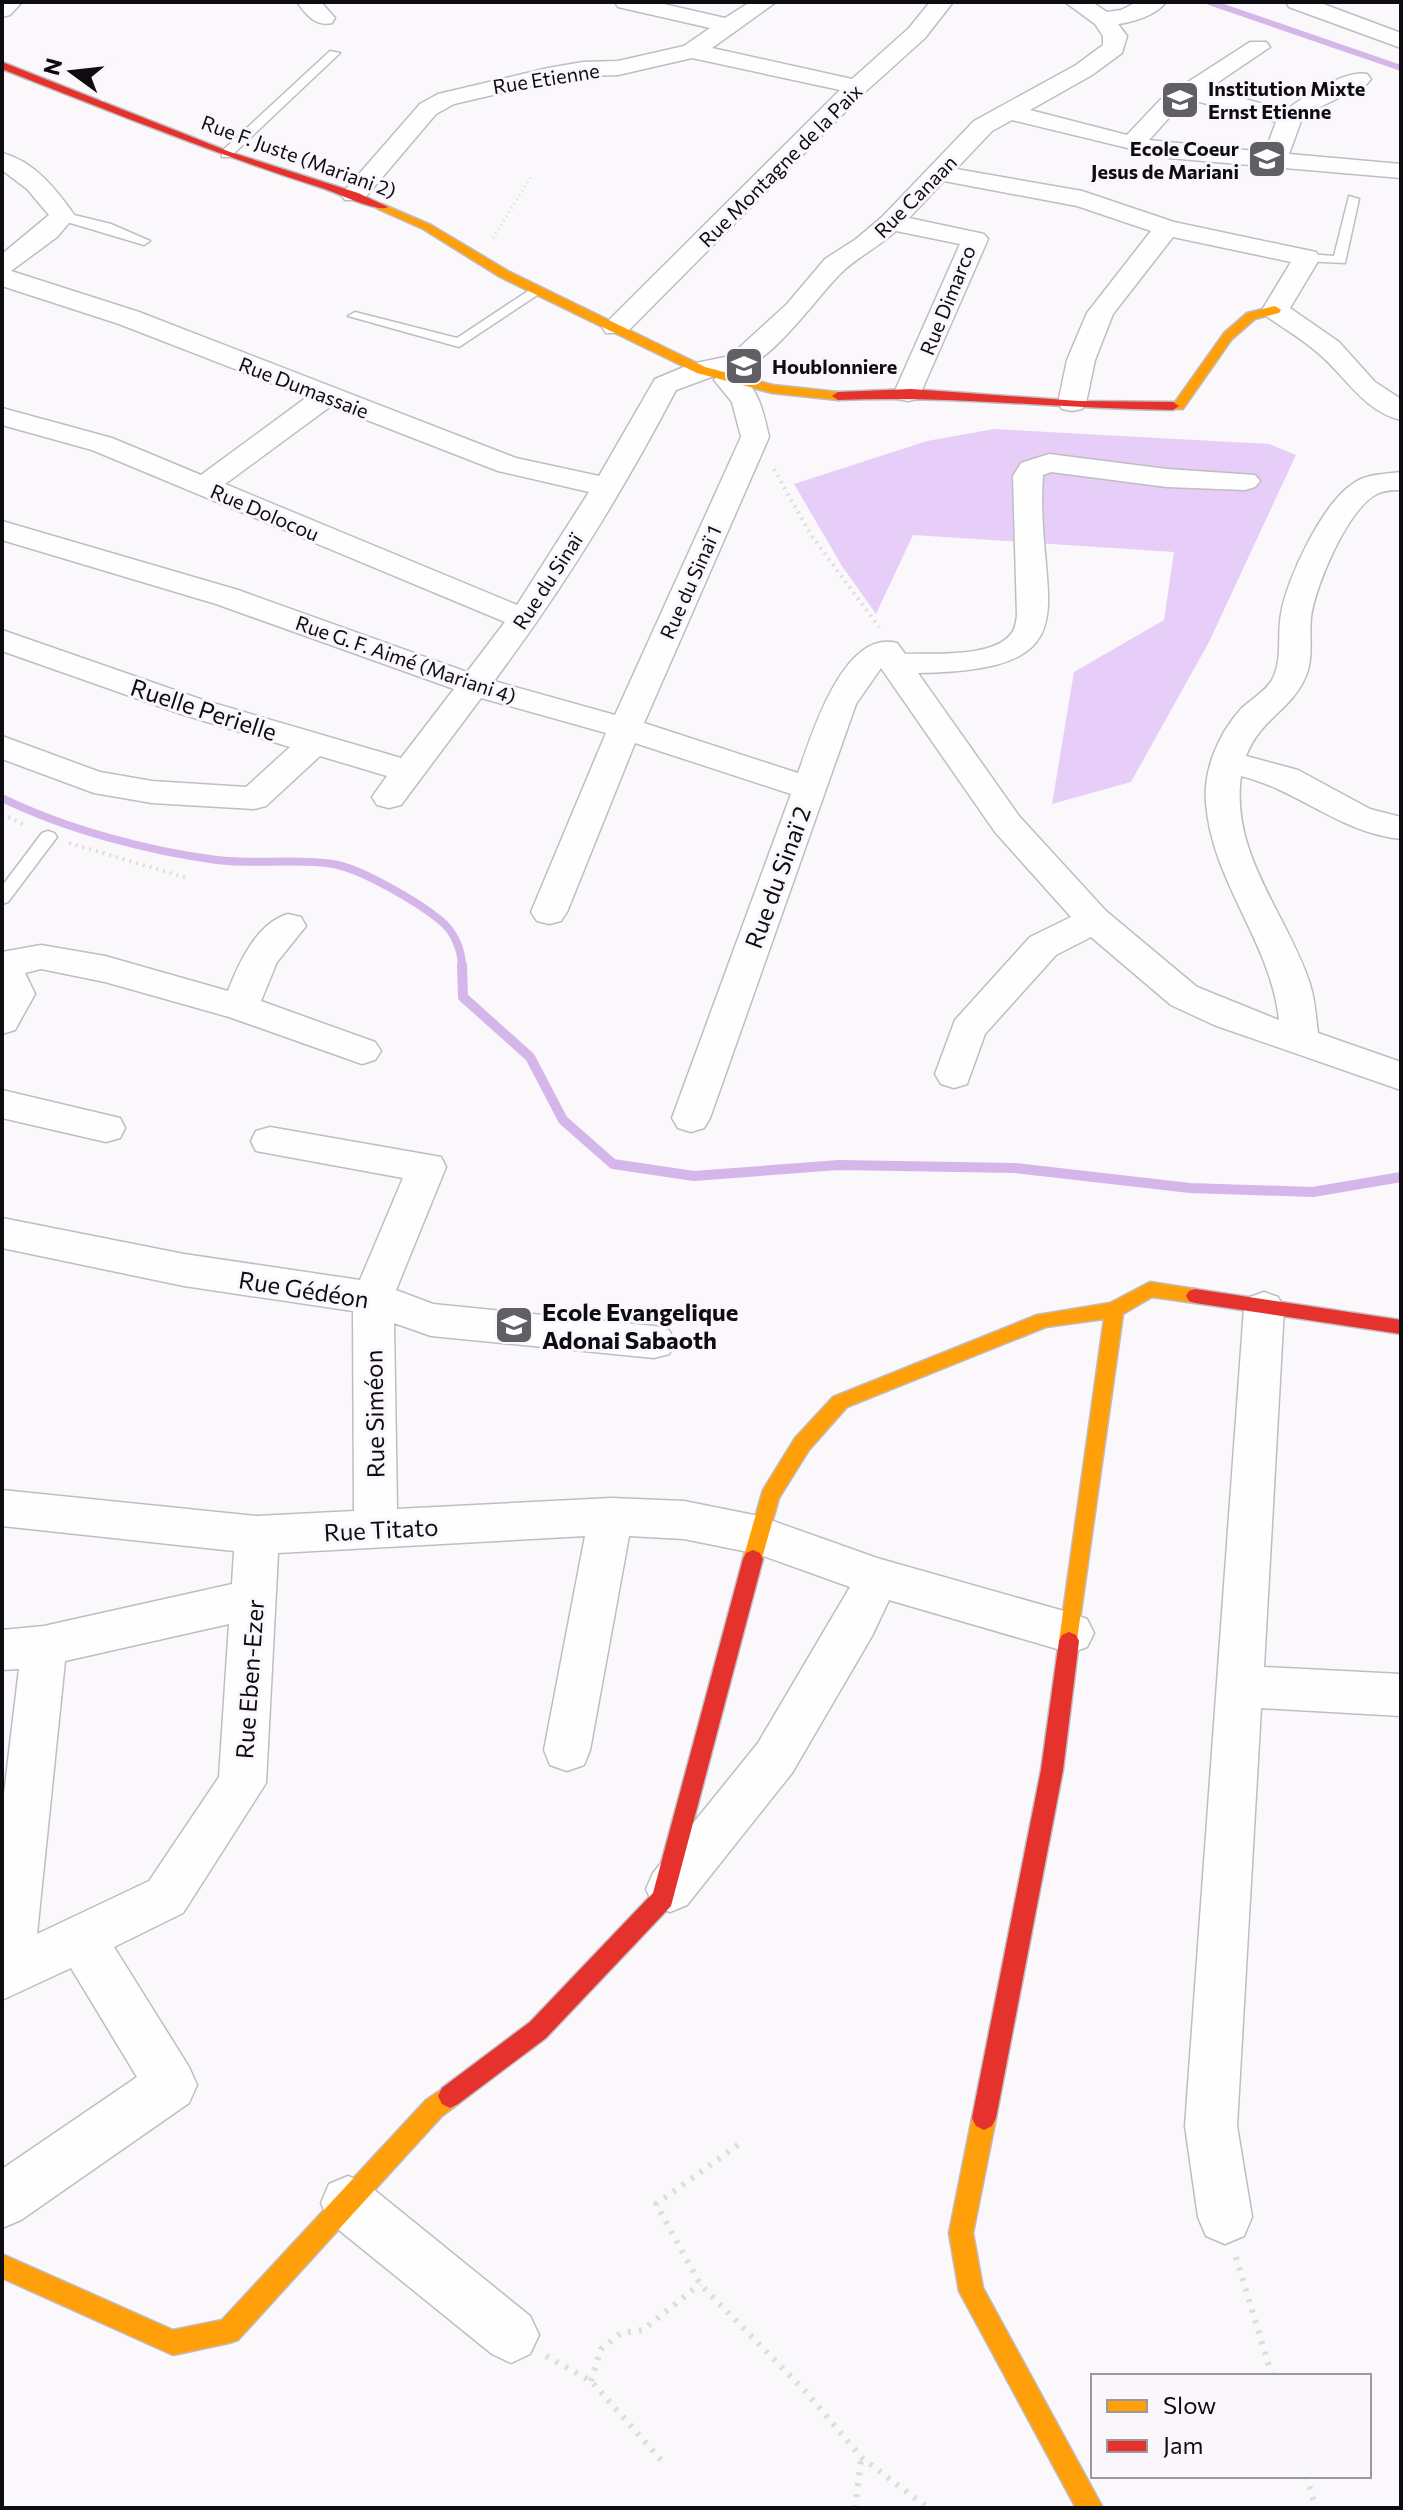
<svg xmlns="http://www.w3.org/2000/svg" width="1403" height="2510" viewBox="0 0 1403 2510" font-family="Commissioner,sans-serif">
  <rect width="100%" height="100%" fill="#faf8fb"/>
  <path fill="#e7cef8" d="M994 429 1269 444 1296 455 1209 642 1131 782 1052 804 1074 672 1164 620 1174 552 913 535 876 614 842 566 794 484 927 441Z"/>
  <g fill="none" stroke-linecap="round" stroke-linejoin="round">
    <path stroke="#d5b6ea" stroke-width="6" d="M1209 2 1401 68"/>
    <path stroke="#d5b6ea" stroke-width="8" d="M2 798C65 829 148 851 217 860 255 865 295 858 333 864 360 868 418 902 440 920 454 931 462 950 462 967"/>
    <path stroke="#d5b6ea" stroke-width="10" d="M462 965 463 997 530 1057 563 1120 613 1164 694 1176 839 1165 1015 1168 1190 1188 1313 1192 1401 1177"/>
    <defs>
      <g id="lane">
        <path d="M330 51 340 53 230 157H222V151Z"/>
        <path d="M1349 196 1359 199 1345 263 1302 261 1300 258 1307 254 1334 256Z"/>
        <path d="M62 212 111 224 150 241 144 245 57 219 56 216Z"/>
        <path d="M537 285 544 289 542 292 459 347 348 316 355 312 457 338Z"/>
        <path d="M48 831 54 833 57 837 54 841 8 902 2 904V886L42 833Z"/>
      </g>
      <g id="street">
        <path d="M2 2H22L10 15 2 17Z"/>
        <path d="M297 2H321L335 18 332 23C316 27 306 15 297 2Z"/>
        <path d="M615 2H655L725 18 750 2H776L712 48 852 79 909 28 930 2H953L925 38 865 92 626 333H606L602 327 840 90 692 58 618 75 583 76 548 82 454 104 436 114 363 200H345L341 195 345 190 420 104 438 94 548 68 583 62 618 61 684 46 710 28 618 7Z"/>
        <path d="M1065 2H1092L1107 12 1121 10 1137 2H1166C1156 15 1134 22 1118 24L1127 36 1122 53 1092 75 1030 110 1127 135 1160 100 1250 42H1266L1270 47 1208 89 1286 110C1303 97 1346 69 1367 74L1371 79 1367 84 1318 108 1301 121 1289 154 1401 164V178L1169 158 1012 120 992 131 956 169 1082 191 1174 222 1316 252 1320 258 1290 308 1339 342 1375 382 1401 399V420C1363 411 1346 376 1318 353 1302 339 1283 328 1266 316L1262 310 1291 262 1173 237 1113 314 1095 360 1086 403 1082 409 1072 411 1062 409 1058 403 1067 360 1087 313 1151 231 1077 206 944 181 909 218 984 234 988 239 918 399 908 401 898 399 894 393 960 244 896 231C880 246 856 258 841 273 813 301 771 365 732 373 758 380 764 415 769 437L644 723 798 773C812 735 843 629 897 643L905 654C932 653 993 658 1011 634 1015 630 1016 622 1017 616L1013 476 1021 463 1049 454 1167 469 1255 475 1260 481 1255 487 1245 490 1167 487 1051 472 1043 475C1034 602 1102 670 918 673L1019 816 1106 911 1197 987 1279 1020C1271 942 1212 882 1206 803 1203 770 1219 733 1241 709 1251 699 1265 692 1272 680 1283 660 1277 635 1281 614 1287 578 1323 502 1354 483 1366 474 1386 474 1401 472V490C1393 490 1384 490 1377 494 1348 508 1315 586 1311 617 1309 638 1314 658 1305 678 1291 710 1260 719 1246 756L1298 770 1370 809 1401 817V839C1341 833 1298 790 1241 776 1230 854 1287 914 1310 984 1315 1000 1316 1017 1318 1033L1401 1062V1090L1214 1025 1171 1005 1091 937 1056 955 985 1034 967 1084 954 1088 941 1084 935 1074 955 1020 1030 937 1071 917 995 832 881 668 856 704 710 1118 704 1128 691 1132 678 1128 672 1118 791 794 635 743 567 912 561 921 549 924 537 921 531 912 606 733 481 698 401 805 389 808 377 805 372 797 387 776 320 756 266 806 254 809 152 803 94 793 2 759V736L100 772 152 781 246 787 290 747 181 714 2 651V630L203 700 401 758 454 689 216 604 2 540V521L238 590 467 672 505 622 92 450 2 425V408L112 438 201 475 307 397 119 324 2 286V254L49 215 27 189 2 170V153C34 161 57 190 75 216L57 237 11 271 139 312 516 458 599 476 655 379 691 364 730 356 787 304 825 259 856 239 882 217 974 121 1076 65 1103 45V36L1095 24ZM1192 100 1276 122 1265 152 1149 140 1176 110ZM717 375 714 380 732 402 741 437 615 715 494 681C563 589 623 491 676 390ZM331 406 498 471 589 492 517 605 225 484Z"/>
        <path d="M1286 2H1318L1401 33V48L1289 7Z"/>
        <path d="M288 914 301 917 306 926 277 962 261 1001 375 1042 381 1051 375 1060 362 1064 229 1017 105 982 41 969 25 973 35 994 15 1030 2 1034V952L41 945 105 956 228 991C239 962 257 923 288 914Z"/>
        <path d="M2 1090 120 1118 125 1128 120 1138 106 1142 2 1118Z"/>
        <path d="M270 1127 441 1157 446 1167 396 1290 433 1304 654 1326 669 1330 675 1342 669 1354 654 1358 431 1336 394 1323 397 1509 611 1498 684 1501 759 1516 877 1558 1071 1613 1087 1619 1094 1633 1087 1647 1071 1653 889 1600 872 1636 792 1773 687 1905 670 1912 653 1905 646 1889 653 1873 758 1743 850 1587 758 1554 684 1539 629 1536 590 1750 584 1765 567 1771 550 1765 544 1750 585 1536 278 1553 266 1783 183 1913 114 1947 189 2067 197 2085 189 2103 21 2220 2 2228V2169L137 2077 71 1968 2 2000V1811L19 1669 2 1670V1630L44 1626 232 1584 234 1551 2 1526V1490L257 1516 354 1511 353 1311 184 1286 2 1248V1218L184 1254 360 1280 403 1178 256 1151 251 1141 256 1131ZM229 1624 219 1777 149 1881 37 1934 65 1661Z"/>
        <path d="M1264 1292 1278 1297 1284 1308 1264 1667 1401 1674V1716L1261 1708 1237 2126 1252 2217 1244 2236 1225 2244 1206 2236 1198 2217 1185 2126 1244 1308 1250 1297Z"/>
        <path d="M348 2176 367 2184 530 2316 539 2335 530 2354 511 2363 492 2354 329 2222 321 2203 329 2184Z"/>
      </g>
      <g id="slow">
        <path d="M382 204 431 225 508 271 705 367 773 385 838 392 844 396 838 400 772 393 697 373 500 277 423 229 378 209 376 207Z"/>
        <path d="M1275 306 1281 310 1279 313 1255 319 1232 339 1183 409H1169V403L1175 402 1224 333 1247 313Z"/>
        <path d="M1150 1282 1195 1289 1201 1291 1204 1296 1201 1301 1195 1303 1152 1297 1123 1314 1076 1647 1069 1650 1062 1647 1059 1641 1104 1319 1046 1327 847 1407 809 1450 779 1498 760 1565 753 1568 746 1565 743 1559 763 1490 795 1438 833 1397 1037 1315 1110 1303Z"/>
        <path d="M450 2084 458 2088 462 2096 458 2104 442 2116 238 2340 229 2343 173 2355 2 2278V2254L173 2330 222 2320 426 2100Z"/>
        <path d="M984 2106 992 2110 996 2118 973 2233 983 2288 1103 2508H1076L959 2291 949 2233 972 2118 976 2110Z"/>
      </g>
      <g id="jam">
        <path d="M2 62 230 152 358 193 388 207C379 213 339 194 325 189 215 154 109 111 2 69Z"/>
        <path d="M911 389 1079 401 1173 402 1179 406 1173 410C1061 409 950 395 838 400L832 396 838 392Z"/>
        <path d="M1195 1289 1401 1320V1334L1195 1303 1189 1301 1186 1296 1189 1291Z"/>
        <path d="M753 1550 760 1553 763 1559 671 1906 546 2038 458 2104 450 2108 442 2104 438 2096 442 2088 530 2022 653 1893 743 1559 746 1553Z"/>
        <path d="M1069 1632 1076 1635 1079 1641 1063 1770 996 2118 992 2126 984 2130 976 2126 972 2118 1041 1770 1059 1641 1062 1635Z"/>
      </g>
    </defs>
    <use href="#lane" stroke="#c0bdc2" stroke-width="3"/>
    <use href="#street" stroke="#c0bdc2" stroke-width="3"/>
    <use href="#slow" stroke="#c0bdc2" stroke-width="3"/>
    <use href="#jam" stroke="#c0bdc2" stroke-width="3"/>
    <path stroke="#ddd" stroke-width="3" stroke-dasharray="1 4" stroke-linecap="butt" d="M493 238 532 175"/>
    <g stroke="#ddd" stroke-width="4" stroke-dasharray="2 5" stroke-linecap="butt">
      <path d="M774 469 811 535 879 627"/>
      <path d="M2 814 27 826"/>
      <path d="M69 843 187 878"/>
    </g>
    <g stroke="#ddd" stroke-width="6" stroke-dasharray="3 8" stroke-linecap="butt">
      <path d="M738 2145 656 2204 700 2284 806 2392 862 2458 928 2508"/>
      <path d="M1236 2257 1272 2376"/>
      <path d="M546 2356 591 2381 661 2460"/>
      <path d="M591 2381 601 2349 621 2333 643 2330 700 2284"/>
      <path d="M1306 2476 1316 2508"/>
      <path d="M855 2508 861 2459"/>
    </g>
    <use href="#lane" fill="#fefefe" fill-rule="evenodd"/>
    <use href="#street" fill="#fefefe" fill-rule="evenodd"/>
    <use href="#slow" fill="#ff9f0a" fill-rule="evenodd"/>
    <use href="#jam" fill="#e5322d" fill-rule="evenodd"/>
  </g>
  <defs>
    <symbol id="school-square" viewBox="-11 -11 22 22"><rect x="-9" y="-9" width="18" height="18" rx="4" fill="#615e64" stroke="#faf7fc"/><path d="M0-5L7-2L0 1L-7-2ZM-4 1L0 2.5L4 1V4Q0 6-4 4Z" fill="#fff"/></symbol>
  </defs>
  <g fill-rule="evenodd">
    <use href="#school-square" x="1158" y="78" width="44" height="44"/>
    <use href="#school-square" x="1245" y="137" width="44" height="44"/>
    <use href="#school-square" x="722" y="344" width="44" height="44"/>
    <use href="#school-square" x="492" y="1303" width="44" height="44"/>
  </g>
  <g text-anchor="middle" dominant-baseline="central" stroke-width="6" stroke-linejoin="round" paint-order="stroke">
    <g font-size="20" fill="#0f0b12" stroke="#faf7fc">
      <text transform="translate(546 78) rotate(-9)">Rue Etienne</text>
      <text transform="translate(299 156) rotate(20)">Rue F. Juste (Mariani 2)</text>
      <text transform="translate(780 165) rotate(-45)">Rue Montagne de la Paix</text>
      <text transform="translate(915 196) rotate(-45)">Rue Canaan</text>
      <text transform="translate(947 300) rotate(-68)">Rue Dimarco</text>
      <text transform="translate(304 387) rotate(21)">Rue Dumassaie</text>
      <text transform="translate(265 512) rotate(23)">Rue Dolocou</text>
      <text transform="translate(547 581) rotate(-57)">Rue du Sinaï</text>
      <text transform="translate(690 582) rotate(-66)">Rue du Sinaï 1</text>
      <text transform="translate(406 659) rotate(19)">Rue G. F. Aimé (Mariani 4)</text>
    </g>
    <g font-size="20" font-weight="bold" fill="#0f0b12" stroke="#faf7fc" text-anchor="start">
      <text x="1208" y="88">Institution Mixte<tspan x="1208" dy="23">Ernst Etienne</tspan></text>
      <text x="1239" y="148" text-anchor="end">Ecole Coeur<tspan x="1239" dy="23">Jesus de Mariani</tspan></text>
      <text x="772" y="366">Houblonniere</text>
    </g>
    <g font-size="24" fill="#0f0b12" stroke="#faf7fc">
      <text transform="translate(204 709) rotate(18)">Ruelle Perielle</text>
      <text transform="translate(777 877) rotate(-70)">Rue du Sinaï 2</text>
      <text transform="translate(304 1289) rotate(9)">Rue Gédéon</text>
      <text transform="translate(374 1414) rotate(-91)">Rue Siméon</text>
      <text transform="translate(381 1529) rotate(-3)">Rue Titato</text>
      <text transform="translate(249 1679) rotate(-86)">Rue Eben-Ezer</text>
    </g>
    <g font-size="24" font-weight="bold" fill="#0f0b12" stroke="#faf7fc" text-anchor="start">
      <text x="542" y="1311">Ecole Evangelique<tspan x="542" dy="28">Adonai Sabaoth</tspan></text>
    </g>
  </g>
  <rect width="1403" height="2510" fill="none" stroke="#0f0b12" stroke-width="8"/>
  <rect x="1091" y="2374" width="280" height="104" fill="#faf7fc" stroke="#9c999e" stroke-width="2"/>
  <rect x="1107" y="2400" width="40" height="12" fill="#ff9f0a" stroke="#9c999e" stroke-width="2"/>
  <text x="1163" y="2414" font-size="24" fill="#0f0b12">Slow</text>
  <rect x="1107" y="2440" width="40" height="12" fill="#e5322d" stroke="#9c999e" stroke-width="2"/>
  <text x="1163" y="2454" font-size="24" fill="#0f0b12">Jam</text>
  <g transform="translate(72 72) rotate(285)" stroke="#faf7fc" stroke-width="6" paint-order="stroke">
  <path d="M0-6L14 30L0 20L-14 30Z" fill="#0f0b12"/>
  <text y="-12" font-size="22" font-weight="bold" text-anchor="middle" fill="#0f0b12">N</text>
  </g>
</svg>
